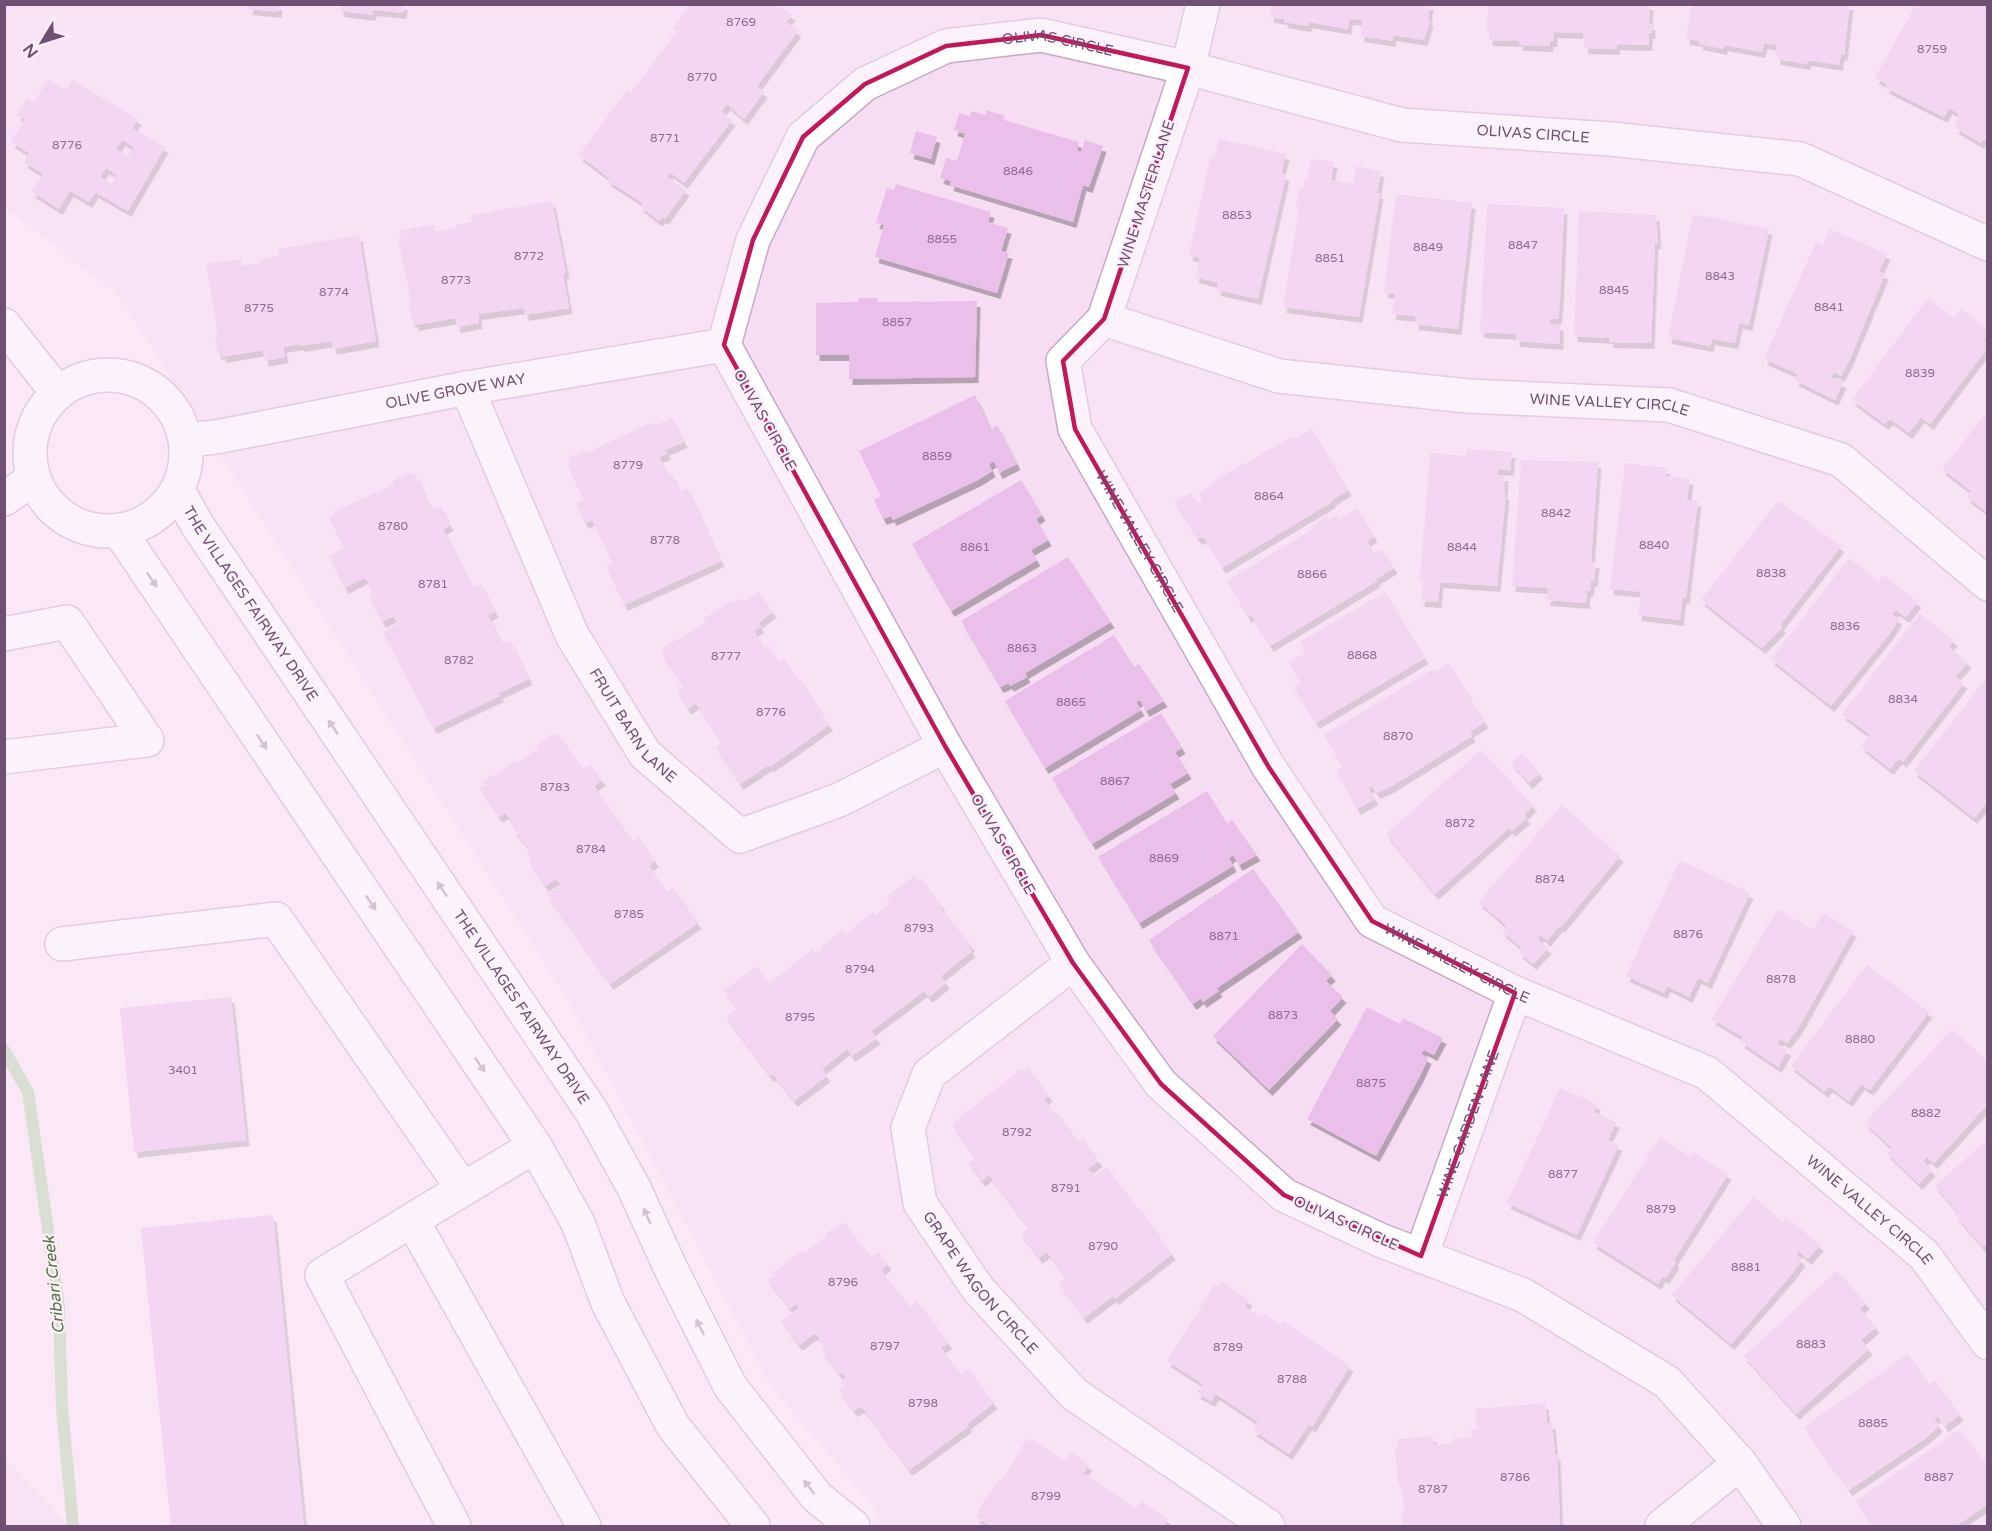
<svg xmlns="http://www.w3.org/2000/svg" width="1992" height="1531" viewBox="0 0 1992 1531" font-family="'Varela Round',sans-serif">
  <defs>
    <filter id="shadow"><feDropShadow dx="3.5" dy="6" stdDeviation="0" flood-color="#0004"/></filter>
  </defs>
  <rect width="100%" height="100%" fill="#fae8f7"/>
  <g fill="#f6ddf3">
    <path d="M4 5H1987V1526H871L880 1514 772 1388 568 1000 119 296 5 207Z"/>
    <path d="M5 1458 69 1526H5Z"/>
  </g>
  <g fill="none" stroke-linecap="round" stroke-linejoin="round">
    <path stroke="#b1d3a6" stroke-width="12" d="M4 1050 28 1092 59 1306 62 1408 73 1526"/>
  </g>
  <g fill="#eac0eb" fill-rule="evenodd" filter="url(#shadow)">
    <path d="M250 4H279L278 12 249 9Z"/>
    <path d="M339 4H404L403 13 373 10 372 15 341 11Z"/>
    <path d="M691 4H778L792 15 786 22 798 31 757 86 764 92 744 119 727 104 721 112 732 120 684 183 670 172 667 177 686 190 665 219 662 217 659 221 640 206 643 203 607 180 609 178 579 155 627 90 631 93 677 31 673 28Z"/>
    <path d="M1272 4H1430L1428 19 1430 20 1424 40 1393 35 1392 41 1361 36 1362 20 1349 19 1348 29 1309 22 1308 26 1284 22V19L1270 17Z"/>
    <path d="M1489 4H1650L1649 24H1652V33H1649V45L1617 44 1616 49 1585 48 1583 33 1554 32V41H1550V46L1520 45 1519 41 1489 40V28L1486 29Z"/>
    <path d="M1692 4H1850L1844 55 1841 54 1839 65 1808 60 1807 64 1777 59 1776 45 1764 43 1762 52 1724 45V49L1699 44 1700 41 1686 39Z"/>
    <path d="M1916 4H1988V142L1983 139 1981 143 1955 128 1958 124 1954 122 1959 114 1949 108 1944 117 1886 88 1887 84 1875 78Z"/>
    <path d="M48 79 66 90 72 80 138 119 132 128 165 147 128 211 95 192 89 202 70 191 59 209 32 192 43 174 24 162 29 153 11 142 25 119 17 115 27 98 35 102ZM122 140 134 147 128 156 116 150ZM106 168 117 175 112 184 100 177Z"/>
    <path d="M987 110 1005 116 1004 120 1079 142 1077 151 1081 152 1085 140 1103 146 1089 187 1083 185 1073 222 950 185 951 181 940 178 946 158 957 161 965 134 954 130 959 113 970 116 972 111 985 115Z"/>
    <path d="M916 131 937 137 931 159 910 153Z"/>
    <path d="M1219 139 1286 154 1281 174 1286 175 1258 299 1217 290 1218 283 1195 277 1200 258 1189 255 1210 158 1214 159Z"/>
    <path d="M1311 159 1334 162 1331 180 1353 184 1356 166 1381 171 1377 193H1380L1359 317 1283 307 1299 209 1296 208 1299 189 1303 190 1305 179 1307 180Z"/>
    <path d="M896 184 991 212 988 222 1008 228 1001 251 1009 253 997 293 875 257 884 225 876 223 887 188 894 190Z"/>
    <path d="M1396 194 1472 203 1458 329 1415 324 1416 316 1392 314 1395 294 1384 292Z"/>
    <path d="M552 201 566 273 563 274 569 308 525 315 524 308 478 314 479 323 457 327 456 318 415 325V321L412 322 408 301H411L398 238 401 237 400 230 434 225 435 232 456 228 455 225 473 222 472 215Z"/>
    <path d="M1487 204 1564 208 1560 302 1558 319H1550L1549 324 1560 325V344L1516 341V334L1480 332Z"/>
    <path d="M1579 211 1656 215 1658 243H1655L1651 343 1609 342 1610 338 1574 336Z"/>
    <path d="M1693 214 1769 229 1749 325 1739 323 1735 343 1712 339 1710 346 1668 338Z"/>
    <path d="M1830 229 1887 254 1879 271 1885 274 1850 359 1841 376 1834 372 1831 377 1843 382 1835 400 1795 380 1798 374 1764 359 1816 242 1823 245Z"/>
    <path d="M359 235 376 341 333 349 332 341 300 346V344L283 347 285 357 265 361 263 350 222 357V353L218 354 215 335 218 334 206 264 241 259 242 266 262 263 261 259 279 256 278 249Z"/>
    <path d="M858 298H878L877 302 977 301 975 377 849 379V355H816V303L858 302Z"/>
    <path d="M1928 298 1954 318 1961 309 1988 329 1984 340 1988 347 1930 424 1921 417 1909 433 1890 419 1885 424 1852 400Z"/>
    <path d="M975 395 991 429 997 425 1017 464 999 473 994 461 989 464 992 471 978 480 893 520 891 516 883 519 874 500 881 496 859 451Z"/>
    <path d="M1988 411V518L1985 516 1987 512 1967 497 1971 491 1942 469Z"/>
    <path d="M672 418 684 442 665 450 667 454 659 457 668 475 672 474 679 491 687 488 721 561 624 605 606 566 613 564 592 520 585 523 576 503 583 500 567 463 570 462 569 458 586 450 587 453 651 422 654 426Z"/>
    <path d="M1312 429 1348 490 1332 500V502L1222 568 1204 537 1198 539 1174 502 1191 492 1197 503 1203 500 1198 493 1213 484 1212 482 1293 436 1295 439Z"/>
    <path d="M1467 449 1512 452 1510 470 1498 469 1497 475H1505L1504 494H1506L1497 586 1440 582 1438 602 1421 601 1423 581 1420 580 1430 453 1466 456Z"/>
    <path d="M1521 460 1598 462 1591 562H1596L1594 581H1591L1590 591H1587L1586 603 1547 600 1548 588 1512 586Z"/>
    <path d="M1625 463 1667 468 1666 476 1690 479 1687 500 1698 501 1686 598 1683 597 1680 620 1638 615 1641 592 1610 589Z"/>
    <path d="M410 472 412 476 415 474 432 510 441 506 450 525 443 529 473 588 481 584 495 612 488 615 502 644 510 640 529 679 499 693 500 696 433 728 383 632 398 624 394 616 382 622 369 596 373 594 367 581 364 578 345 588 329 556 344 548 329 518 334 515 333 512 393 485 392 481Z"/>
    <path d="M1021 480 1042 515 1036 519 1048 540 1031 550 1037 560 951 611 912 544Z"/>
    <path d="M1778 501 1841 546 1780 625 1783 627 1762 648 1701 600Z"/>
    <path d="M1357 508 1374 536 1367 541 1374 554 1382 549 1394 568 1376 579 1377 581 1270 646 1251 615 1248 617 1227 581 1313 529 1311 527 1327 516 1329 520 1337 515 1339 519Z"/>
    <path d="M1068 557 1111 622 1025 673 1027 677 1010 686 1009 683 1000 687 961 621Z"/>
    <path d="M1849 558 1878 581 1883 575 1918 602 1906 617 1896 610 1892 614 1899 619 1890 633 1831 706 1771 659Z"/>
    <path d="M759 592 773 612 758 623 761 627 754 631 765 648 769 646 779 661 784 658 798 680 801 679 829 725 770 767 769 765 740 784 716 748 722 744 696 703 688 709 677 692 684 686 661 653 665 651 663 648 705 623 703 619 733 600 735 602 741 598 744 602Z"/>
    <path d="M1385 592 1425 658 1316 723 1294 687 1301 683 1289 662 1307 652 1300 642Z"/>
    <path d="M1920 614 1954 640 1949 647 1968 662 1955 677 1964 683 1903 762 1899 758 1890 769 1861 746 1870 735 1842 714Z"/>
    <path d="M1114 635 1134 667 1139 664 1164 701 1146 711 1140 700 1136 702 1141 710 1045 768 1005 701Z"/>
    <path d="M1449 663 1485 722 1470 732 1472 736 1392 786 1377 793 1372 786 1368 788 1375 799 1357 809 1336 770 1343 767 1324 735 1432 670 1434 672Z"/>
    <path d="M1988 676V801L1974 818 1914 771Z"/>
    <path d="M1161 713 1182 748 1175 752 1188 773 1170 784 1176 793 1092 844 1052 778Z"/>
    <path d="M554 733 556 736 559 735 583 769 590 764 602 780 594 786 633 841 639 837 655 861 649 866 667 892 673 887 698 923 610 984 547 895 561 885 556 879 545 886 529 862 532 859 527 850 529 848 513 829 516 827 505 813 499 817 479 788 485 785 483 782 515 761 517 763 539 748 537 745Z"/>
    <path d="M1481 750 1533 805 1524 815 1527 818 1512 831 1509 828 1435 894 1386 834Z"/>
    <path d="M1522 753 1540 773 1529 783 1511 763Z"/>
    <path d="M1207 791 1227 824 1232 820 1257 855 1239 865 1233 855 1229 858 1233 866 1139 923 1098 857Z"/>
    <path d="M1562 805 1620 856 1561 927 1559 926 1547 941 1541 935 1537 939 1548 948 1533 964 1519 952 1522 948 1502 931 1507 926 1479 902Z"/>
    <path d="M1680 860 1750 893 1708 983 1698 978 1689 997 1667 986 1664 993 1626 976Z"/>
    <path d="M1253 869 1299 932 1217 988 1219 991 1203 1002 1201 998 1193 1004 1149 940Z"/>
    <path d="M914 876 918 881 921 878 942 906 940 908 971 945 969 947 972 951 941 976 946 983 929 997 924 991 871 1031 877 1038 852 1056 847 1049 822 1069 827 1076 794 1101 773 1074 770 1076 726 1017 737 1009 724 990 757 966 770 984 812 949 816 954 823 948 822 946 843 930 846 934 873 912 875 915 891 903 886 897Z"/>
    <path d="M1778 909 1813 930 1823 913 1853 931 1798 1029 1787 1043 1780 1039 1777 1044 1788 1050 1778 1067 1741 1042 1743 1037 1712 1019Z"/>
    <path d="M1302 944 1332 975 1326 981 1343 997 1330 1011 1338 1019 1269 1090 1213 1036Z"/>
    <path d="M1867 965 1929 1012 1870 1090 1861 1084 1849 1101 1829 1086 1825 1092 1791 1066Z"/>
    <path d="M231 997 246 1140 134 1152 120 1008Z"/>
    <path d="M1367 1007 1400 1024 1403 1018 1443 1038 1434 1055 1424 1050 1421 1054 1428 1058 1421 1074 1376 1156 1307 1119Z"/>
    <path d="M1952 1029 1988 1062V1104L1934 1163 1927 1157 1923 1161 1932 1170 1919 1184 1887 1153 1892 1148 1865 1123Z"/>
    <path d="M1028 1067 1049 1096 1044 1100 1056 1115 1058 1113 1079 1142 1083 1138 1099 1161 1088 1169 1094 1176 1107 1167 1138 1209 1140 1208 1172 1254 1115 1299 1113 1296 1084 1318 1059 1283 1066 1278 1047 1252 1039 1258 1021 1234 1029 1228 989 1175 982 1181 968 1163 976 1158 952 1125 968 1109 969 1111 1021 1069 1023 1071Z"/>
    <path d="M1560 1088 1597 1104 1594 1112 1616 1122 1608 1140 1619 1145 1577 1235 1507 1203Z"/>
    <path d="M1660 1137 1691 1157 1693 1152 1728 1174 1674 1260 1676 1262 1666 1278 1662 1276 1658 1284 1593 1243Z"/>
    <path d="M1988 1139V1243L1983 1247 1955 1215 1958 1212 1935 1186Z"/>
    <path d="M1754 1197 1783 1222 1786 1217 1820 1245 1808 1259 1799 1251 1796 1255 1802 1260 1792 1274 1731 1344 1672 1295Z"/>
    <path d="M273 1215 304 1526H171L141 1228Z"/>
    <path d="M844 1222 871 1257 879 1252 888 1264 881 1270 910 1307 917 1301 949 1343 941 1348 961 1374 968 1368 994 1403 967 1424 969 1426 909 1470 863 1409 860 1407 854 1411 839 1390 844 1387 841 1383 847 1379 842 1372 839 1374 822 1351 825 1349 818 1336 814 1334 799 1345 781 1321 799 1308 796 1304 790 1309 768 1280 774 1276 772 1273 802 1251 803 1253 827 1236 826 1233Z"/>
    <path d="M1837 1271 1866 1303 1860 1309 1876 1327 1861 1340 1869 1349 1796 1414 1744 1356Z"/>
    <path d="M1221 1281 1249 1300 1245 1307 1261 1317 1264 1314 1280 1325 1283 1321 1350 1366 1312 1427 1309 1424 1289 1454 1253 1430 1258 1422 1216 1394 1211 1401 1197 1393 1203 1384 1167 1361 1215 1284 1217 1286Z"/>
    <path d="M1908 1354 1929 1384 1935 1380 1960 1415 1945 1426 1938 1416 1934 1419 1939 1426 1926 1438 1849 1490 1804 1427Z"/>
    <path d="M1545 1403 1547 1423H1552L1555 1455 1557 1454 1560 1526H1403L1401 1514H1404L1402 1483 1398 1484 1395 1448H1398V1439L1433 1436 1434 1445 1452 1443V1439L1472 1437 1471 1430 1477 1429 1475 1409Z"/>
    <path d="M1960 1429 1982 1460 1988 1456V1504L1956 1526H1873L1856 1501Z"/>
    <path d="M1031 1438 1064 1461 1071 1452 1089 1465 1083 1473 1136 1508 1141 1501 1168 1519 1164 1526H990L976 1517 980 1512 978 1510 999 1479 1002 1481 1026 1440 1028 1442Z"/>
  </g>
  <g fill="none" stroke-linecap="round" stroke-linejoin="round">
    <defs>
      <g id="minor">
        <path id="s1" d="M1203 4 1188 68 1104 319 1063 361 1075 429 1268 766 1372 921 1515 993 1707 1073 1924 1255 1988 1343"/>
        <path id="s2" d="M1104 319 1279 376 1467 396 1669 405 1841 460 1988 584"/>
        <path d="M4 325 57 392"/>
        <circle cx="108" cy="453" r="78"/>
        <path id="s3" d="M467 388 572 635 645 754 740 836 839 800 945 746"/>
        <path id="s4" d="M187 440 216 437 467 388 724 345"/>
        <path id="s5" d="M178 491 198 526 592 1112 634 1188 671 1269 730 1386 817 1497 853 1526"/>
        <path d="M4 499 34 478"/>
        <path d="M120 532 535 1146 578 1223 608 1303 673 1426 753 1526"/>
        <path d="M4 634 67 622 147 740 4 757"/>
        <path d="M62 944 276 919 463 1189"/>
        <path id="s6" d="M1073 963 929 1074 908 1128 920 1203 978 1289 1074 1394 1268 1526"/>
        <path d="M535 1146 412 1220 584 1526"/>
        <path d="M412 1220 322 1275 454 1526"/>
        <path id="s7" d="M1421 1256 1515 993"/>
        <path d="M1662 1526 1740 1463"/>
        <path id="s8" d="M1784 1526 1740 1463 1667 1382 1523 1295 1380 1240 1284 1195 1161 1084 1073 963 945 746 724 345 753 240 803 137 865 84 946 46 1041 35 1188 68 1402 125 1611 139 1800 159 1988 244"/>
      </g>
    </defs>
    <use href="#minor" stroke="#c5aac5" stroke-width="36"/>
    <use href="#minor" stroke="#fff" stroke-width="33"/>
  </g>
  <defs><path id="oneway-solid" d="M-6-.8H1V-3.2L6.5 0L1 3.2V.8H-6Z" transform="scale(1.5)"/></defs>
  <g fill="#a995aa">
    <use href="#oneway-solid" transform="translate(152 580) rotate(56)"/>
    <use href="#oneway-solid" transform="translate(333 727) rotate(-124)"/>
    <use href="#oneway-solid" transform="translate(262 742) rotate(56)"/>
    <use href="#oneway-solid" transform="translate(442 889) rotate(-124)"/>
    <use href="#oneway-solid" transform="translate(371 903) rotate(56)"/>
    <use href="#oneway-solid" transform="translate(480 1065) rotate(56)"/>
    <use href="#oneway-solid" transform="translate(647 1216) rotate(-114)"/>
    <use href="#oneway-solid" transform="translate(700 1327) rotate(-117)"/>
    <use href="#oneway-solid" transform="translate(809 1487) rotate(-128)"/>
  </g>
  <path d="M0 0H1992V1531H0ZM1041 35 1188 68 1104 319 1063 361 1075 429 1268 766 1372 921 1515 993 1421 1256 1284 1195 1161 1084 1073 963 945 746 724 345 753 240 803 137 865 84 946 46Z" fill="#fae8f7" fill-opacity=".55" fill-rule="evenodd"/>
  <path fill="none" stroke="#c2185b" stroke-width="4.5" stroke-linejoin="round" d="M1041 35 1188 68 1104 319 1063 361 1075 429 1268 766 1372 921 1515 993 1421 1256 1284 1195 1161 1084 1073 963 945 746 724 345 753 240 803 137 865 84 946 46Z"/>
  <g text-anchor="middle" dominant-baseline="central" stroke-width="4.5" stroke-linejoin="round" paint-order="stroke">
    <g font-size="12" fill="#8e6b90">
      <text x="741" y="22">8769</text>
      <text x="1932" y="49">8759</text>
      <text x="702" y="77">8770</text>
      <text x="665" y="138">8771</text>
      <text x="67" y="145">8776</text>
      <text x="1018" y="171">8846</text>
      <text x="1237" y="215">8853</text>
      <text x="942" y="239">8855</text>
      <text x="1523" y="245">8847</text>
      <text x="1428" y="247">8849</text>
      <text x="529" y="256">8772</text>
      <text x="1330" y="258">8851</text>
      <text x="1720" y="276">8843</text>
      <text x="456" y="280">8773</text>
      <text x="1614" y="290">8845</text>
      <text x="334" y="292">8774</text>
      <text x="1829" y="307">8841</text>
      <text x="259" y="308">8775</text>
      <text x="897" y="322">8857</text>
      <text x="1920" y="373">8839</text>
      <text x="937" y="456">8859</text>
      <text x="628" y="465">8779</text>
      <text x="1269" y="496">8864</text>
      <text x="1556" y="513">8842</text>
      <text x="393" y="526">8780</text>
      <text x="665" y="540">8778</text>
      <text x="1654" y="545">8840</text>
      <text x="975" y="547">8861</text>
      <text x="1462" y="547">8844</text>
      <text x="1771" y="573">8838</text>
      <text x="1312" y="574">8866</text>
      <text x="433" y="584">8781</text>
      <text x="1845" y="626">8836</text>
      <text x="1022" y="648">8863</text>
      <text x="1362" y="655">8868</text>
      <text x="726" y="656">8777</text>
      <text x="459" y="660">8782</text>
      <text x="1903" y="699">8834</text>
      <text x="1071" y="702">8865</text>
      <text x="771" y="712">8776</text>
      <text x="1398" y="736">8870</text>
      <text x="1115" y="781">8867</text>
      <text x="555" y="787">8783</text>
      <text x="1460" y="823">8872</text>
      <text x="591" y="849">8784</text>
      <text x="1164" y="858">8869</text>
      <text x="1550" y="879">8874</text>
      <text x="629" y="914">8785</text>
      <text x="919" y="928">8793</text>
      <text x="1688" y="934">8876</text>
      <text x="1224" y="936">8871</text>
      <text x="860" y="969">8794</text>
      <text x="1781" y="979">8878</text>
      <text x="1283" y="1015">8873</text>
      <text x="800" y="1017">8795</text>
      <text x="1860" y="1039">8880</text>
      <text x="183" y="1070">3401</text>
      <text x="1371" y="1083">8875</text>
      <text x="1926" y="1113">8882</text>
      <text x="1017" y="1132">8792</text>
      <text x="1563" y="1174">8877</text>
      <text x="1066" y="1188">8791</text>
      <text x="1661" y="1209">8879</text>
      <text x="1103" y="1246">8790</text>
      <text x="1746" y="1267">8881</text>
      <text x="843" y="1282">8796</text>
      <text x="1811" y="1344">8883</text>
      <text x="885" y="1346">8797</text>
      <text x="1228" y="1347">8789</text>
      <text x="1292" y="1379">8788</text>
      <text x="923" y="1403">8798</text>
      <text x="1873" y="1423">8885</text>
      <text x="1515" y="1477">8786</text>
      <text x="1939" y="1477">8887</text>
      <text x="1433" y="1489">8787</text>
      <text x="1046" y="1496">8799</text>
    </g>
    <g font-size="15" fill="#6f4f72" stroke="#fdeefa">
      <text stroke="none"><textPath href="#s8" startOffset="2146">OLIVAS CIRCLE</textPath></text>
      <text stroke="none"><textPath href="#s8" startOffset="2632">OLIVAS CIRCLE</textPath></text>
      <text transform="translate(1146 194) rotate(-72)">WINE MASTER LANE</text>
      <text stroke="none"><textPath href="#s4" startOffset="273">OLIVE GROVE WAY</textPath></text>
      <text stroke="none"><textPath href="#s2" startOffset="516">WINE VALLEY CIRCLE</textPath></text>
      <text transform="translate(765 420) rotate(61)">OLIVAS CIRCLE</text>
      <text stroke="none"><textPath href="#s1" startOffset="588">WINE VALLEY CIRCLE</textPath></text>
      <text stroke="none"><textPath href="#s5" startOffset="134">THE VILLAGES FAIRWAY DRIVE</textPath></text>
      <text stroke="none"><textPath href="#s3" startOffset="378">FRUIT BARN LANE</textPath></text>
      <text transform="translate(1003 844) rotate(60)">OLIVAS CIRCLE</text>
      <text stroke="none"><textPath href="#s1" startOffset="1128">WINE VALLEY CIRCLE</textPath></text>
      <text stroke="none"><textPath href="#s5" startOffset="620">THE VILLAGES FAIRWAY DRIVE</textPath></text>
      <text stroke="none"><textPath href="#s7" startOffset="140">WINE GARDEN LANE</textPath></text>
      <text stroke="none"><textPath href="#s1" startOffset="1614">WINE VALLEY CIRCLE</textPath></text>
      <text transform="translate(1346 1223) rotate(24)">OLIVAS CIRCLE</text>
      <text stroke="none"><textPath href="#s6" startOffset="416">GRAPE WAGON CIRCLE</textPath></text>
    </g>
    <g font-size="16" font-style="italic" fill="#507644" stroke="#fdeefa">
      <text transform="translate(54 1285) rotate(-96)">Cribari Creek</text>
    </g>
  </g>
  <rect width="1992" height="1531" fill="none" stroke="#6f4f72" stroke-width="12"/>
  <g transform="translate(42 42) rotate(232)" stroke="#fdeefa" stroke-width="4.5" paint-order="stroke">
  <path d="M0-4.5L10 22L0 15L-10 22Z" fill="#6f4f72"/>
  <text y="-9" font-size="16" font-weight="bold" text-anchor="middle" fill="#6f4f72">N</text>
  </g>
</svg>
